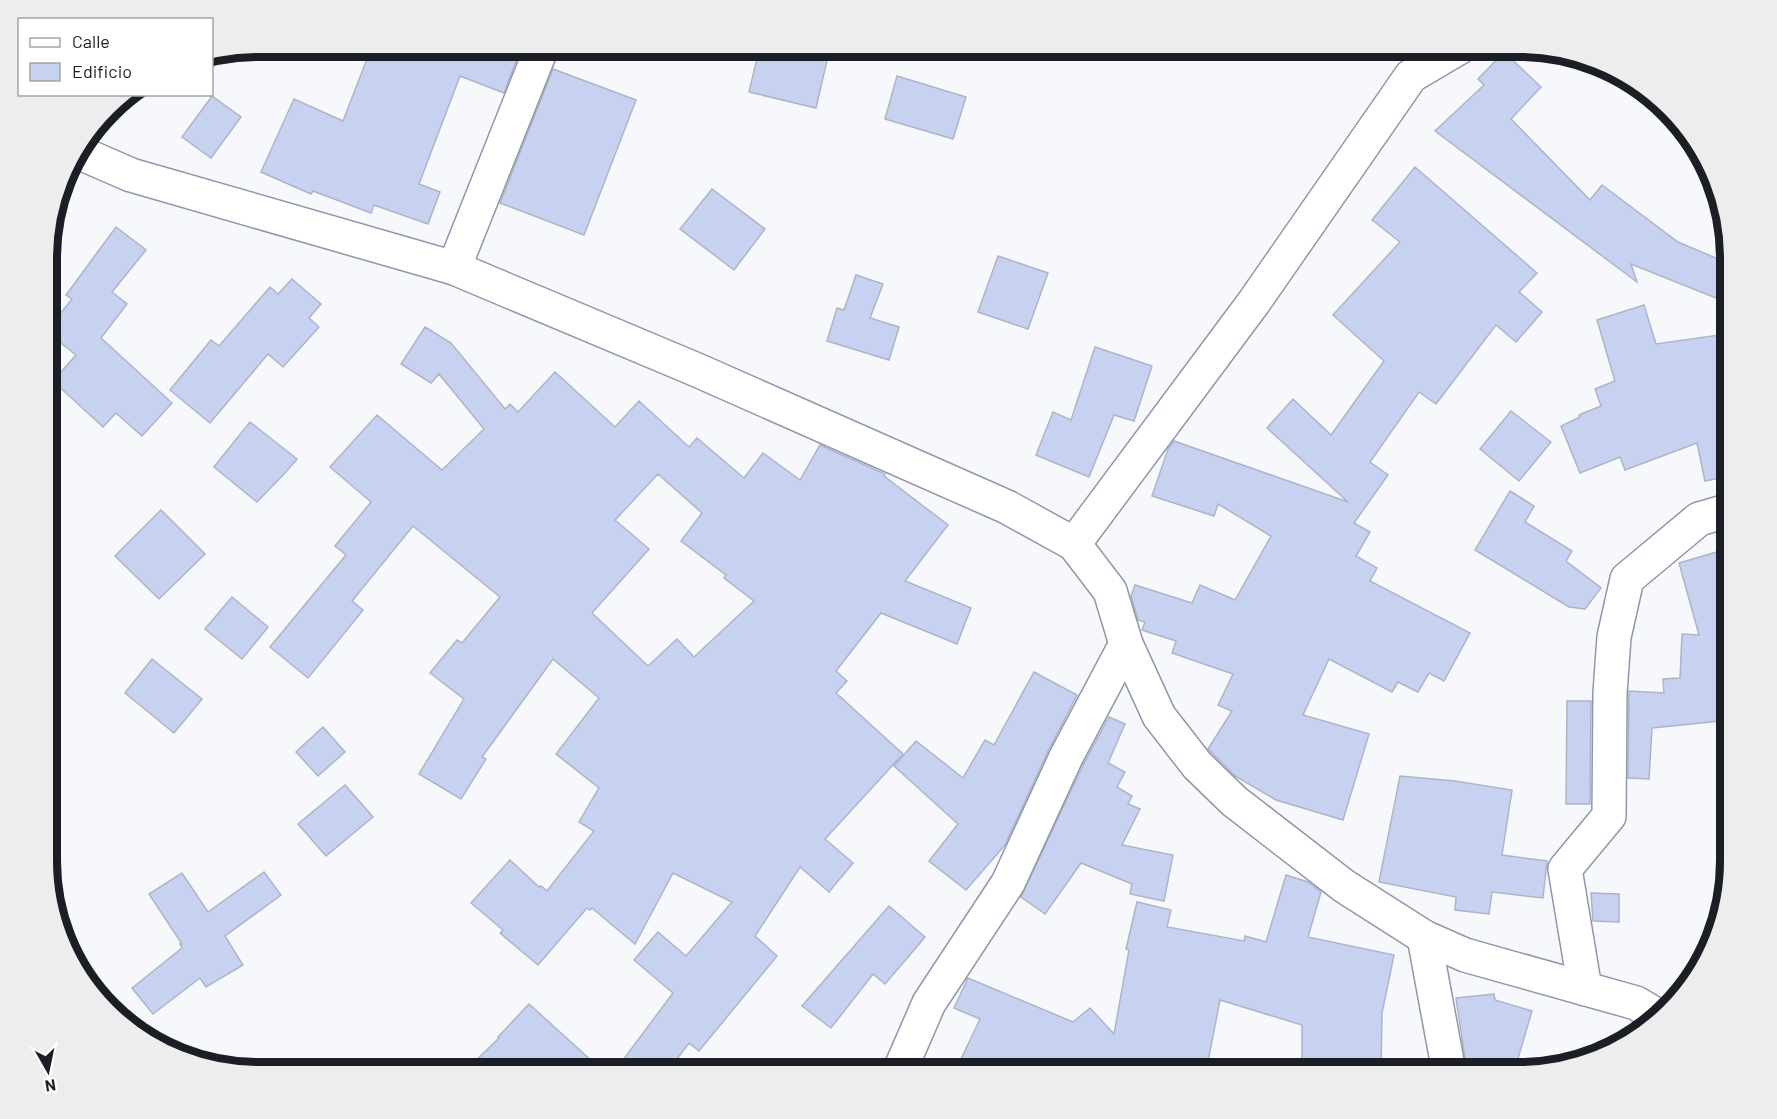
<svg xmlns="http://www.w3.org/2000/svg" width="1777" height="1119" viewBox="0 0 1777 1119" font-family="Barlow,sans-serif">
  <rect width="100%" height="100%" fill="#f7f8fc"/>
  <g fill="#c7d2f1" stroke="#aeb4c8" stroke-width="1.5" fill-rule="evenodd">
    <path d="M372 46H495L518 56 504 93 460 76 419 184 440 192 428 224 374 205 371 213 313 191 311 194 261 172 294 99 343 121Z"/>
    <path d="M760 46H787L828 56 816 108 749 92Z"/>
    <path d="M1504 52 1541 87 1511 119 1590 200 1602 185 1678 242 1730 264 1716 298 1631 264 1637 282 1435 131 1484 85 1478 79Z"/>
    <path d="M553 69 636 100 584 235 500 203Z"/>
    <path d="M897 76 966 97 953 139 885 119Z"/>
    <path d="M212 96 241 117 211 158 182 137Z"/>
    <path d="M1415 167 1537 273 1519 292 1542 312 1516 342 1496 325 1436 404 1419 392 1370 462 1388 475 1354 523 1370 532 1356 556 1377 568 1370 581 1470 633 1444 681 1429 673 1418 692 1398 682 1392 692 1329 659 1303 715 1369 734 1343 820 1276 800 1235 776 1208 749 1232 711 1218 705 1233 674 1172 653 1176 641 1142 630 1145 622 1138 620 1131 596 1135 585 1192 603 1200 585 1235 600 1271 536 1218 504 1214 516 1152 496 1168 449 1174 441 1348 502 1267 428 1293 399 1331 435 1384 361 1333 315 1400 242 1372 220Z"/>
    <path d="M712 189 765 229 734 270 680 229Z"/>
    <path d="M116 227 146 250 112 292 127 304 101 338 172 403 142 436 116 413 103 427 53 381 76 355 48 333V329L72 299 66 295Z"/>
    <path d="M998 256 1048 273 1028 329 978 312Z"/>
    <path d="M856 275 883 284 870 318 899 327 889 360 827 341 837 308 844 310Z"/>
    <path d="M292 279 321 304 309 318 319 327 283 367 268 354 210 423 170 390 211 340 219 346 270 287 278 294Z"/>
    <path d="M1644 305 1656 344 1726 334 1730 364V476L1705 481 1697 443 1625 470 1620 457 1580 473 1561 426 1580 417 1579 415 1601 406 1595 389 1615 381 1597 320Z"/>
    <path d="M425 327 451 343 505 409 510 404 518 412 555 372 615 427 639 401 689 447 697 438 744 478 763 453 800 480 820 445 885 474 884 476 948 525 905 581 971 608 957 644 881 613 836 671 847 681 836 693 903 754 825 839 853 863 829 892 800 867 755 936 777 956 699 1051 689 1043 667 1072H614L673 993 634 960 658 932 686 956 732 902 673 873 635 944 592 908 590 910 587 908 538 965 500 933 503 930 471 903 510 860 539 887 541 886 547 891 594 831 579 822 599 788 556 754 599 698 553 659 482 757 486 759 461 799 419 774 464 699 430 673 457 640 462 643 500 597 413 526 352 601 363 610 308 678 270 647 346 555 335 546 371 502 330 467 377 415 442 470 484 429 439 374 431 383 401 364ZM658 474 702 513 681 541 726 575 724 578 754 601 694 657 677 639 648 666 592 613 649 549 615 520Z"/>
    <path d="M1095 347 1152 366 1134 421 1114 415 1089 477 1036 455 1053 412 1071 420Z"/>
    <path d="M1511 411 1551 442 1519 481 1480 449Z"/>
    <path d="M250 422 297 459 284 474 257 502 214 467Z"/>
    <path d="M1510 491 1534 506 1525 522 1572 551 1566 561 1601 588 1585 609 1569 607 1475 550Z"/>
    <path d="M161 510 205 554 159 599 115 556Z"/>
    <path d="M1730 548V720L1652 728 1649 779 1628 778 1629 691 1664 693 1663 679 1680 678 1682 634 1699 635 1679 563Z"/>
    <path d="M232 597 268 627 242 659 205 629Z"/>
    <path d="M152 659 202 699 174 733 125 693Z"/>
    <path d="M1034 672 1077 695 1049 749 1005 845 966 890 929 861 958 824 894 766 916 741 963 778 985 740 994 745Z"/>
    <path d="M1567 701H1591L1590 804H1566Z"/>
    <path d="M1109 717 1125 724 1108 763 1125 772 1117 787 1132 796 1128 804 1140 809 1122 845 1173 855 1164 901 1130 894 1132 884 1081 863 1045 914 1021 897 1083 765Z"/>
    <path d="M323 727 345 752 318 776 296 752Z"/>
    <path d="M1400 776 1455 781 1512 790 1502 855 1547 861 1543 898 1492 892 1489 914 1455 910 1456 897 1379 882Z"/>
    <path d="M345 785 373 817 326 856 298 824Z"/>
    <path d="M264 872 281 895 225 936 243 965 206 987 200 978 153 1014 132 988 182 948 180 944H182L149 894 182 873 208 912Z"/>
    <path d="M1286 875 1308 882 1321 892 1308 937 1394 955 1382 1013 1381 1072H1302V1025L1220 1000 1206 1072H955L980 1019 954 1008 968 978 1073 1022 1090 1008 1114 1034 1129 950 1126 949 1137 902 1171 910 1167 927 1244 941 1245 936 1266 942Z"/>
    <path d="M1591 893 1619 894V922L1593 921Z"/>
    <path d="M889 906 925 937 885 984 873 974 831 1028 802 1006Z"/>
    <path d="M1494 994 1495 1000 1532 1011 1514 1072H1467L1456 998Z"/>
    <path d="M529 1004 604 1072H464L499 1038 498 1037Z"/>
  </g>
  <g fill="none" stroke-linecap="round" stroke-linejoin="round">
    <defs>
      <g id="street">
        <path d="M78 152 131 175 454 268 697 370 1007 507 1074 544 1110 591 1126 644 1159 716 1197 765 1234 801 1344 886 1424 937 1465 955 1636 1003 1656 1015"/>
        <path d="M454 268 542 47"/>
        <path d="M1074 544 1254 302 1411 76 1460 47"/>
        <path d="M1424 937 1449 1072"/>
        <path d="M1585 989 1565 869 1609 816 1610 693 1614 637 1627 579 1699 519 1730 510"/>
        <path d="M899 1072 929 1003 1008 883 1066 757 1126 644"/>
      </g>
    </defs>
    <use href="#street" stroke="#9197aa" stroke-width="36"/>
    <use href="#street" stroke="#fff" stroke-width="33"/>
  </g>
  <path d="M0 0H1777V1119H0ZM258 57H1519A201 201 0 0 1 1720 258V861A201 201 0 0 1 1519 1062H258A201 201 0 0 1 57 861V258A201 201 0 0 1 258 57Z" fill="#ededee" fill-rule="evenodd"/>
  <path fill="none" stroke="#1b1e25" stroke-width="8" d="M258 57H1519A201 201 0 0 1 1720 258V861A201 201 0 0 1 1519 1062H258A201 201 0 0 1 57 861V258A201 201 0 0 1 258 57Z"/>
  <rect x="18" y="18" width="195" height="78" fill="#ffffff" stroke="#a4a5a8" stroke-width="1.5"/>
  <rect x="30" y="38" width="30" height="9" fill="#ffffff" stroke="#a4a5a8" stroke-width="1.5"/>
  <text x="72" y="48" font-size="18" fill="#1b1e25">Calle</text>
  <rect x="30" y="63" width="30" height="18" fill="#c7d2f1" stroke="#a4a5a8" stroke-width="1.5"/>
  <text x="72" y="78" font-size="18" fill="#1b1e25">Edificio</text>
  <g transform="translate(48 1071) rotate(171)" stroke="#ffffff" stroke-width="4.5" paint-order="stroke">
  <path d="M0-4.5L10 22L0 15L-10 22Z" fill="#1b1e25"/>
  <text y="-9" font-size="16" font-weight="bold" text-anchor="middle" fill="#1b1e25">N</text>
  </g>
</svg>
